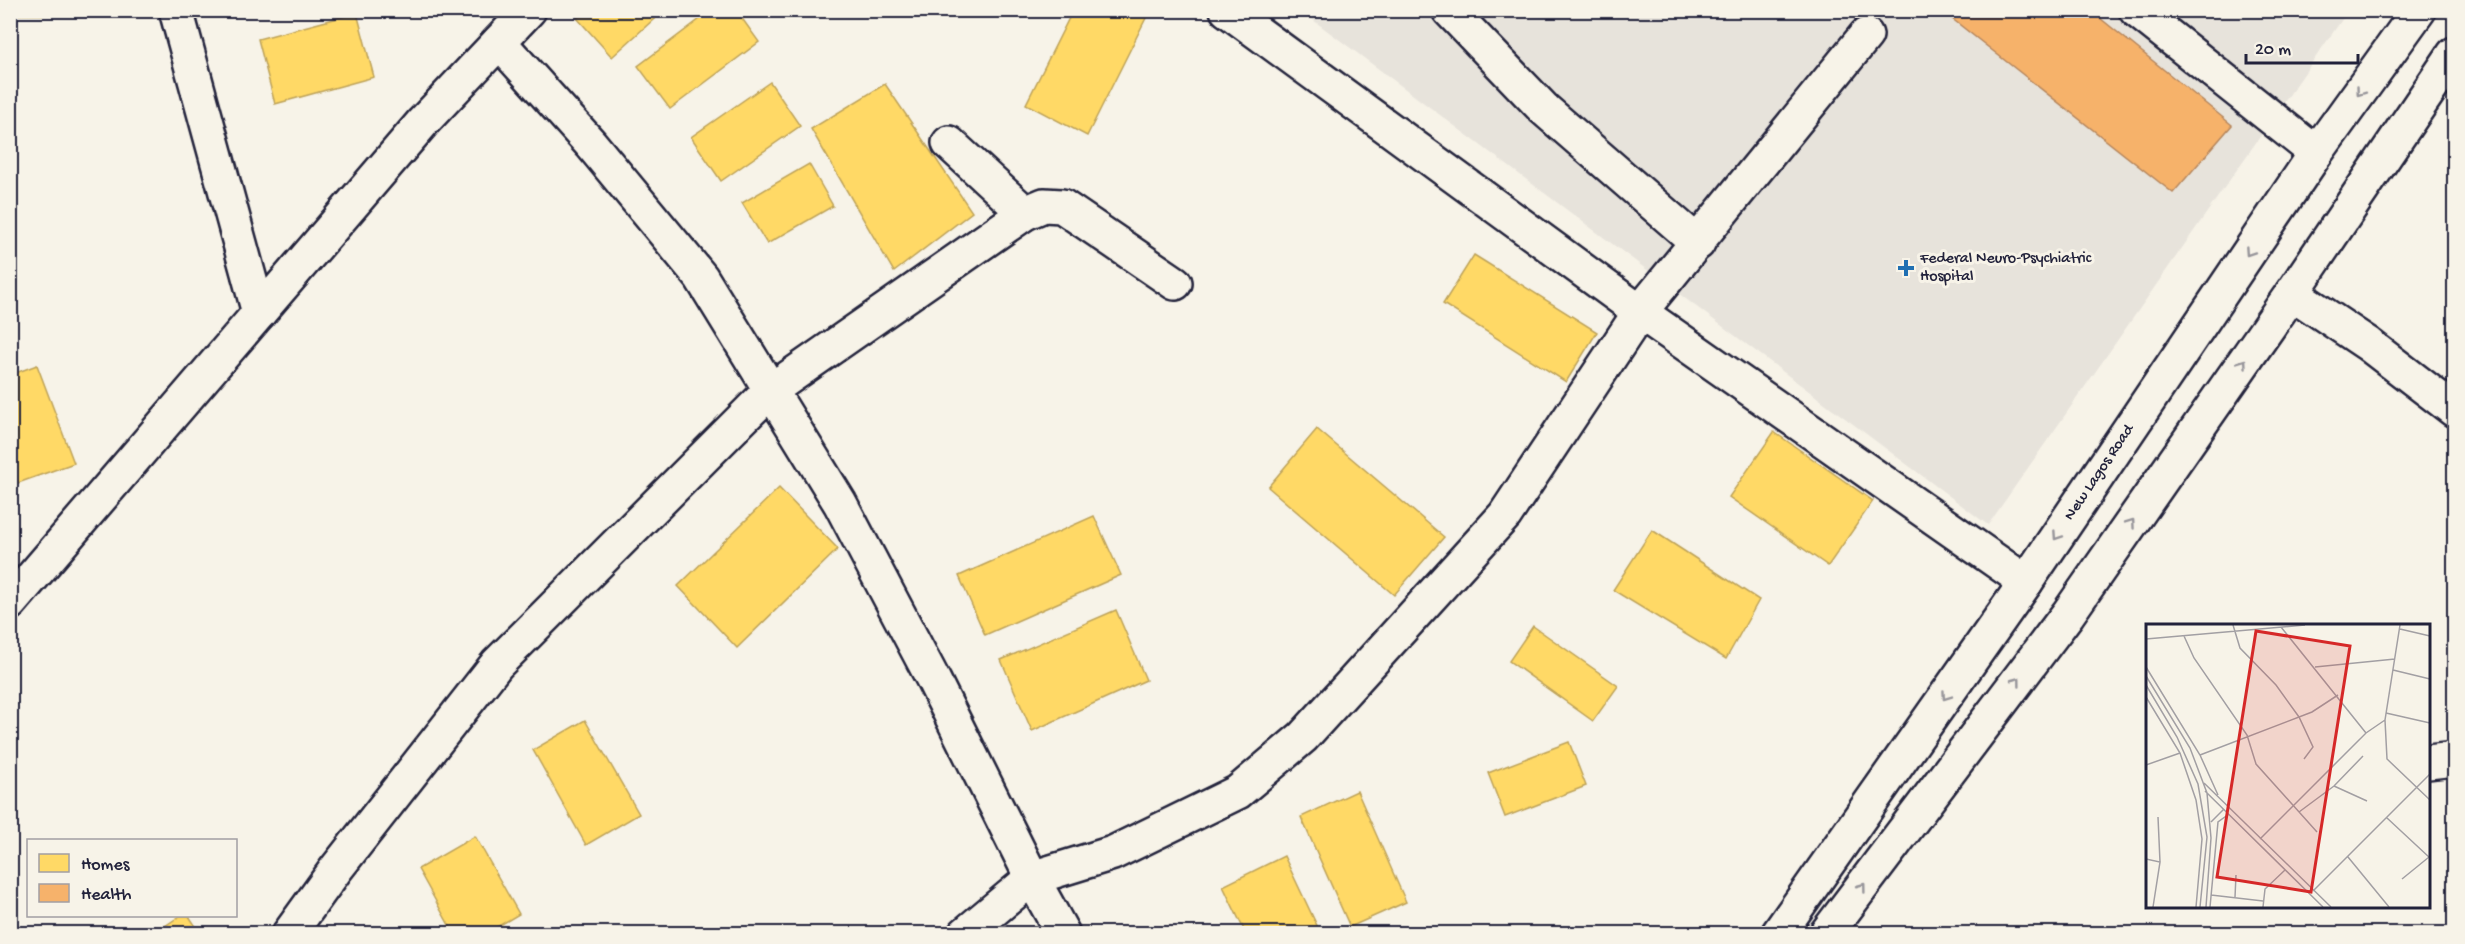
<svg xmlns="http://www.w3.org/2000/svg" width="2465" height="944" viewBox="0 0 2465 944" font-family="'Gochi Hand',sans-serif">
  <rect width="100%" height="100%" fill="#f7f3e8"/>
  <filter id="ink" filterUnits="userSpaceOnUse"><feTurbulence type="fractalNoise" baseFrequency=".0167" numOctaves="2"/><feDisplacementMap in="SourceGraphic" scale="12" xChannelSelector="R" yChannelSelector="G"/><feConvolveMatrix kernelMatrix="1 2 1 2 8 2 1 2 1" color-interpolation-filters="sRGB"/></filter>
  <g filter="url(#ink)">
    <path fill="#e7e3db" d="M1301 11H2348L1988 525Z"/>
    <g fill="#ffd966" stroke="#bda259" stroke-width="1.5">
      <path d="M10 10H121V15L10 14Z"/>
      <path d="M585 10H664L612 57 577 18Z"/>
      <path d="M712 10H736L759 42 670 109 638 66Z"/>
      <path d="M1073 10H1150L1087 136 1026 104Z"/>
      <path d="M357 13 374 77 275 104 258 39Z"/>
      <path d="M770 82 800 126 721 181 691 137Z"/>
      <path d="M885 84 972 212 894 272 811 129Z"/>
      <path d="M809 164 833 206 767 244 742 203Z"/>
      <path d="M1474 255 1597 332 1566 382 1443 304Z"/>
      <path d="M37 365 74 463 18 483 10 462V375Z"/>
      <path d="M1317 429 1444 537 1394 595 1268 487Z"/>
      <path d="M1774 432 1873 501 1828 566 1729 497Z"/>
      <path d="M779 488 838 549 737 648 678 586Z"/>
      <path d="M1094 516 1121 575 985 635 959 576Z"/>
      <path d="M1652 530 1759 600 1726 659 1613 590Z"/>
      <path d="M1116 610 1146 680 1032 731 1001 660Z"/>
      <path d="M1533 626 1618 686 1593 721 1509 661Z"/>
      <path d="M585 720 639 814 586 845 533 750Z"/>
      <path d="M1569 742 1586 786 1505 817 1488 773Z"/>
      <path d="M1357 791 1406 902 1350 927 1301 817Z"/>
      <path d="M475 836 519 914 485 934H454L418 869Z"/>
      <path d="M1284 856 1321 934H1246L1223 886Z"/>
      <path d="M180 916H189L201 934H153Z"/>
    </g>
    <path fill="#f6b26b" stroke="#b6875d" stroke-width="1.5" d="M1941 10H2090L2232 125 2173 193Z"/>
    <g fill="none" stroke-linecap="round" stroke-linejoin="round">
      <defs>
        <g id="minor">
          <path d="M176 10 259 313"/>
          <path d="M1227 10 1640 312 2026 582"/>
          <path d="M1449 10 1544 109 1698 243"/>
          <path d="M2136 10 2316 153"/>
          <path d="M499 42 591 144 701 277 840 503 934 681 1032 878 1063 934"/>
          <path d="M949 143 1025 213"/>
          <path d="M2292 293 2368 344 2454 410"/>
          <path d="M10 603 423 122 529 10"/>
          <path d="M2428 762 2454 759"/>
          <path d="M289 934 336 869 497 664 771 390 1025 213 1044 205 1062 206 1175 283"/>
          <path d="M965 934 1032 878 1113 853 1238 792 1303 737 1505 515 1640 312 1866 35"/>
        </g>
        <g id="major">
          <path d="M1778 934 2026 582 2316 153 2419 10"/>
          <path d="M1826 934 2068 614 2292 293 2454 54"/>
        </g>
      </defs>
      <use href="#minor" stroke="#22223b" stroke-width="38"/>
      <use href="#major" stroke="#22223b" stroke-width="38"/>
      <use href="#minor" stroke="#f7f3e8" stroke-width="33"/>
      <use href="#major" stroke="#f7f3e8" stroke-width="33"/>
    </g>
    <defs><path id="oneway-chevron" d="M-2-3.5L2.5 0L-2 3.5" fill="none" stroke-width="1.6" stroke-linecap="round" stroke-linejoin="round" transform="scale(1.5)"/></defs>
    <g stroke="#97959a">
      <use href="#oneway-chevron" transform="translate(2360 92) rotate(126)"/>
      <use href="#oneway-chevron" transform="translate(2249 252) rotate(124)"/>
      <use href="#oneway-chevron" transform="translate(2243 363) rotate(-55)"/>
      <use href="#oneway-chevron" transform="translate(2131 523) rotate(-55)"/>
      <use href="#oneway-chevron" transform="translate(2057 536) rotate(124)"/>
      <use href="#oneway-chevron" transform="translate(2017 681) rotate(-53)"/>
      <use href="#oneway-chevron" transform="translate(1946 696) rotate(125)"/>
      <use href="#oneway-chevron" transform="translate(1862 887) rotate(-53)"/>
    </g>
  </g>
  <path fill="#1f6fb2" stroke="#f7f3e8" stroke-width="2" d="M1903 259h6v6h6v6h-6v6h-6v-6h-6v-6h6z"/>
  <g text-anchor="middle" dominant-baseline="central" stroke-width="6" stroke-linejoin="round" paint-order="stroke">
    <g font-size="16" fill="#22223b" stroke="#f7f3e8" text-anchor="start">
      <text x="1920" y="259">Federal Neuro-Psychiatric<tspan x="1920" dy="18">Hospital</tspan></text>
    </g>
    <g font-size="16" fill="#22223b" stroke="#f7f3e8">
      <text transform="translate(2100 473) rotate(-56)">New Lagos Road</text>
    </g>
  </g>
  <g transform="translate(2146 624)">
    <rect width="284" height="284" fill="#f7f3e8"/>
    <path fill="none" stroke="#a29fa3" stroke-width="1.5" d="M87 1 94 24 130 61 153 93 167 123 158 135M254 1 239 96 241 135 284 176M135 3 220 109M254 5 284 12M38 12 48 34 101 111 110 140 171 208M0 15 159 1M0 43 54 131 72 171M169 43 249 35M247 46 284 55M0 52 44 124 61 169 65 214 60 283M0 61 31 113 52 160 61 213 54 283M0 73 34 129 50 176 56 215 50 283M240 89 284 99M54 131 166 88 192 71M0 141 34 129M58 159 185 283M188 162 221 177M59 167 177 283M153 188 188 162 217 132M12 193 14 238M241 194 284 234M65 198 78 185M114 215 220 109 239 96M202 233 243 283M0 235 14 238 7 283M256 255 283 233M167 267 284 150M65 271 117 277M89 273 90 251M64 283 72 198 83 190M117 283 119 265 139 246"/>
    <path fill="#d62828" fill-opacity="0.15" stroke="#d62828" stroke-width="3" d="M110 7 204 22 165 268 71 253Z"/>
    <rect width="284" height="284" fill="none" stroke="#22223b" stroke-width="3"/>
  </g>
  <rect width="2465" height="944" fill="none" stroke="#f7f3e8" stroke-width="36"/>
  <rect x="18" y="18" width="2429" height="908" fill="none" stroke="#22223b" stroke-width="2" filter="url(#ink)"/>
  <rect x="27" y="839" width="210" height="78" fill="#f7f3e8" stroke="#a29fa3" stroke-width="1.5"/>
  <rect x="39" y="854" width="30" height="18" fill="#ffd966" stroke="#a29fa3" stroke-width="1.5"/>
  <text x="81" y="869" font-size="18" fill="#22223b">Homes</text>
  <rect x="39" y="884" width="30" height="18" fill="#f6b26b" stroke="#a29fa3" stroke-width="1.5"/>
  <text x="81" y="899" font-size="18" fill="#22223b">Health</text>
  <path d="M2246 54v9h112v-9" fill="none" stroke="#22223b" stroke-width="3"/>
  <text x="2255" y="54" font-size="18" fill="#22223b" stroke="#f7f3e8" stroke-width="4.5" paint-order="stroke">20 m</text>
</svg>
